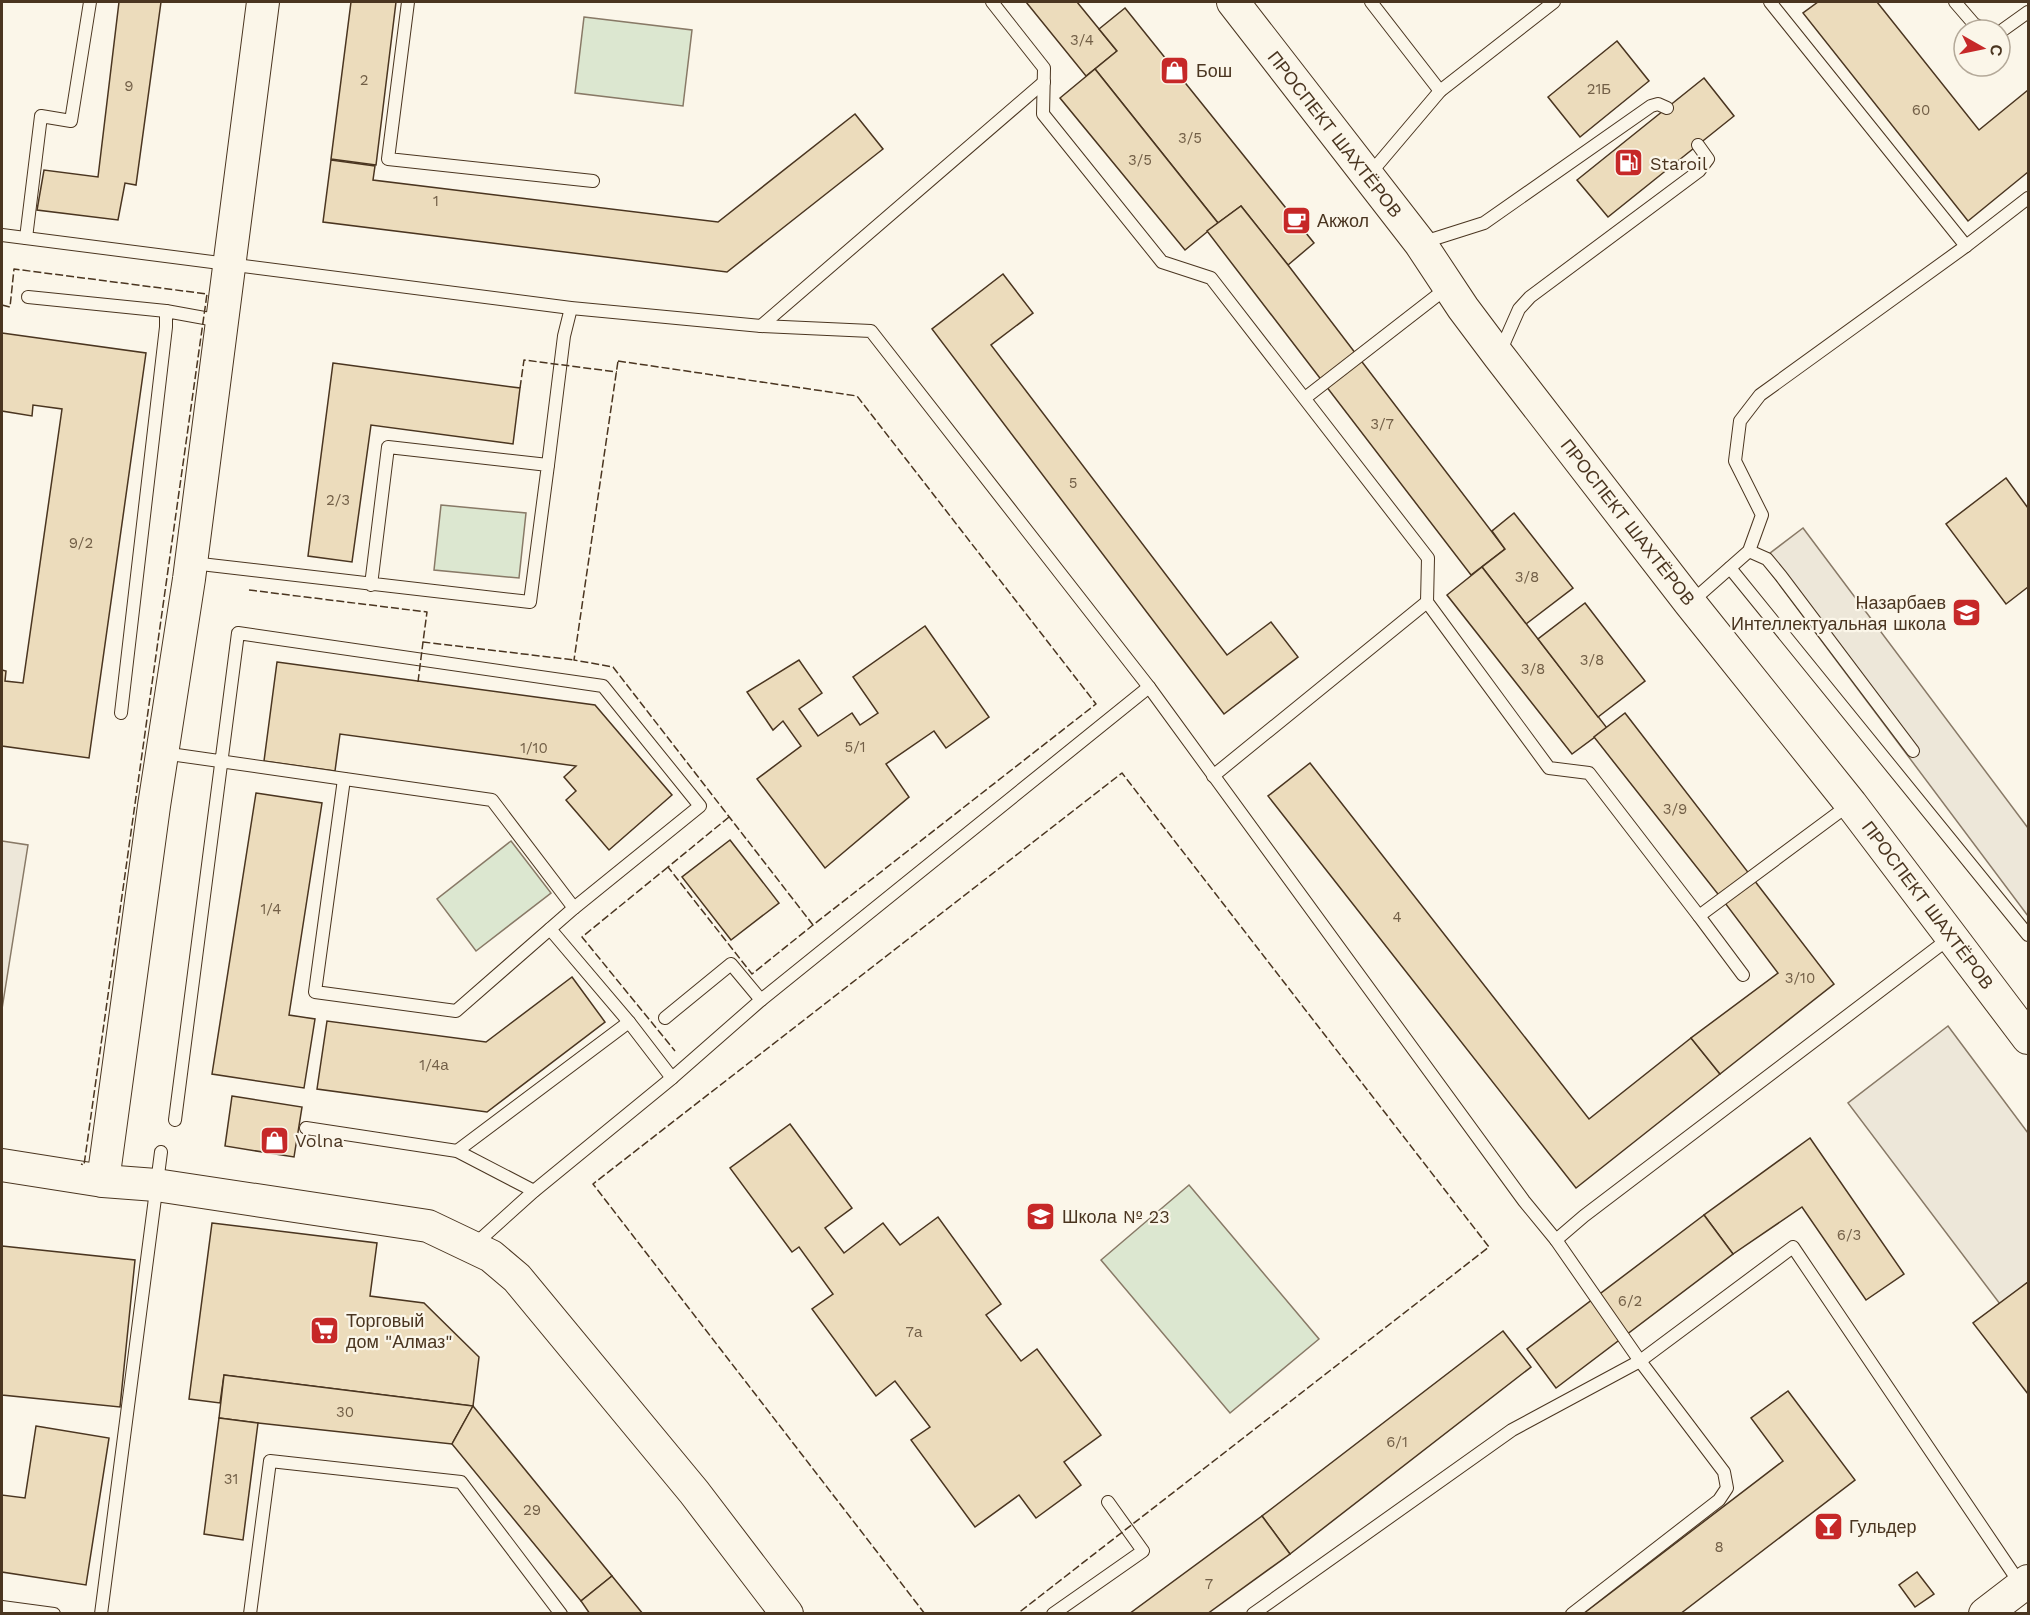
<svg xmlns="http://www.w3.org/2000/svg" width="2030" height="1615" viewBox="0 0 2030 1615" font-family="'Work Sans',sans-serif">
  <rect width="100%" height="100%" fill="#fbf6e9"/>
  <g fill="#dce7d0" stroke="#887966" stroke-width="1.5">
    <path d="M584 17 692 30 683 106 575 93Z"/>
    <path d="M441 505 526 513 519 578 434 570Z"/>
    <path d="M511 841 551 893 476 951 437 899Z"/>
    <path d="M1189 1185 1319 1339 1230 1413 1101 1260Z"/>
  </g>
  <g fill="#ede7d9" stroke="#887966" stroke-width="1.5">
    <path d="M1803 528 2028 828V916L1761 560Z"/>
    <path d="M2 841 28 845 2 1009Z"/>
    <path d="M1948 1026 2028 1133V1282L2000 1304 1848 1103Z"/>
  </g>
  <g fill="#ecdcbc" stroke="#4a3520" stroke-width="1.5">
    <path d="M119 2H161L136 185 125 183 118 220 37 210 44 170 98 177Z"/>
    <path d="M351 2H396L376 165 331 159Z"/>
    <path d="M1026 2H1077L1117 51 1086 76Z"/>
    <path d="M1818 2H1877L1979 130 2028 90V172L1968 221 1803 13Z"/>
    <path d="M1125 8 1314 243 1288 265 1241 206 1218 223 1095 69 1117 51 1099 29Z"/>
    <path d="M1617 41 1649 81 1580 137 1548 97Z"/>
    <path d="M1095 69 1218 223 1185 250 1060 98Z"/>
    <path d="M1704 78 1734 116 1608 217 1577 180Z"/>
    <path d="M855 114 883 149 727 272 323 222 331 160 375 166 373 180 718 222Z"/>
    <path d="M1241 206 1288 265 1505 549 1471 575 1207 231Z"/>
    <path d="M1003 274 1033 313 991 345 1227 655 1271 622 1298 657 1224 714 932 329Z"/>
    <path d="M2 333 146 353 89 758 2 746V670L6 671 5 681 23 683 62 409 33 405 32 416 2 411Z"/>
    <path d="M333 363 520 388 513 444 371 425 352 562 308 556Z"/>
    <path d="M2006 478 2028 508V587L2006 604 1946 524Z"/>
    <path d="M1514 513 1573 588 1526 624 1482 567 1505 549 1492 531Z"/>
    <path d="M1482 567 1607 728 1572 754 1447 595Z"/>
    <path d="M1585 603 1645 681 1598 717 1538 639Z"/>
    <path d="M925 626 989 717 946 748 934 731 886 764 909 797 825 868 757 779 801 746 783 721 773 730 747 692 799 660 822 693 799 709 818 736 852 713 860 725 878 713 853 677Z"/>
    <path d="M277 662 595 705 672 795 609 850 566 800 576 791 564 777 576 766 340 734 335 771 264 761Z"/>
    <path d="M1625 713 1754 880 1725 903 1594 737Z"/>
    <path d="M1310 763 1589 1119 1691 1038 1720 1074 1576 1188 1268 796Z"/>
    <path d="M256 793 322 803 289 1015 315 1019 304 1088 212 1074Z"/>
    <path d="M730 840 779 903 731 940 682 877Z"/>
    <path d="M1754 880 1834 984 1720 1074 1691 1038 1778 973 1725 903Z"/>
    <path d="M572 977 605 1022 487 1112 317 1089 327 1021 486 1042Z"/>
    <path d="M232 1096 302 1107 294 1157 225 1146Z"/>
    <path d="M790 1124 852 1208 825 1228 844 1253 883 1223 900 1245 938 1217 1001 1304 986 1315 1021 1361 1037 1349 1101 1435 1064 1462 1081 1485 1036 1518 1019 1495 975 1527 911 1440 930 1427 895 1381 876 1396 812 1309 833 1294 799 1247 792 1252 730 1168Z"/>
    <path d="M1810 1138 1904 1274 1866 1300 1802 1207 1733 1254 1704 1215Z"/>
    <path d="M1704 1215 1733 1254 1556 1388 1527 1349Z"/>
    <path d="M212 1223 377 1243 370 1296 424 1303 479 1357 473 1406 224 1375 220 1403 189 1399Z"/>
    <path d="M2 1246 135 1260 120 1407 2 1395Z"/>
    <path d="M2028 1282V1394L1973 1323Z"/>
    <path d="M1503 1331 1531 1367 1290 1554 1262 1516Z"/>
    <path d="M224 1375 473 1406 452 1444 258 1423 219 1418Z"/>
    <path d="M1788 1391 1855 1480 1680 1614H1583L1783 1461 1751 1418Z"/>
    <path d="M473 1406 612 1576 581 1601 452 1444Z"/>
    <path d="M219 1418 258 1423 243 1540 204 1534Z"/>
    <path d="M36 1426 109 1438 86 1585 2 1572V1495L25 1498Z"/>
    <path d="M1262 1516 1290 1554 1207 1614H1129Z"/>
    <path d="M1917 1572 1934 1594 1915 1607 1899 1585Z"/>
    <path d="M612 1576 643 1614H590L581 1601Z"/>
  </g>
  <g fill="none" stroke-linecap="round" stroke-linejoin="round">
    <defs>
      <g id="lane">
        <path d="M408 2 388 159 593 181"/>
        <path d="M992 2 1044 68 1043 114 1162 262 1211 278 1428 558 1427 602 1549 768 1589 773 1699 916"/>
        <path d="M1371 2 1440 91"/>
        <path d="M1770 2 1966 246"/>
        <path d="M1955 2 1974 24 1986 30"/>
        <path d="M2000 32 2028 12"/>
        <path d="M1368 176 1440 91 1554 2"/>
        <path d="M2 235 571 308 761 326 871 331 1149 687 1524 1201 1556 1240 1584 1216 1951 937"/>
        <path d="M26 238 41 116 71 121 90 2"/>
        <path d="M1421 243 1484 223 1651 106 1658 104 1667 108"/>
        <path d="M28 297 166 311"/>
        <path d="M761 326 1044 82"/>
        <path d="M1500 352 1519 309 1530 297 1699 171 1708 159 1698 145"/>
        <path d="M1305 398 1448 287"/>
        <path d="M548 465 564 336 571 308"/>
        <path d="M1749 551 1767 559 1781 576 1913 751"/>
        <path d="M192 563 530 602 548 465 388 447 371 585"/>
        <path d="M1730 568 2028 935"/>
        <path d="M1690 603 1749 551 1762 515 1735 461 1740 421 1760 395 1966 246 2028 198"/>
        <path d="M121 713 166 327V311L221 321"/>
        <path d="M163 753C273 769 382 784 492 800L574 908 700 806 603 686 238 633 175 1120"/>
        <path d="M1213 776 1427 602"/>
        <path d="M344 779 315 992 456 1011 574 908"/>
        <path d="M550 929 629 1022 672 1078"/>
        <path d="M1743 975 1699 916 1850 804"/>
        <path d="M665 1018 731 964 761 1000"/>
        <path d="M306 1128 457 1151 534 1191"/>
        <path d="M457 1151 629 1022"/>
        <path d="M1556 1240 1640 1361 1724 1472 1727 1488 1719 1500 1572 1614"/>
        <path d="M473 1246 534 1191 672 1078 761 1000 1149 687"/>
        <path d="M2 1607 54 1614"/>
        <path d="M101 1614 161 1152"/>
        <path d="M250 1614 270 1461 461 1482 561 1614"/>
        <path d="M1053 1614 1143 1551 1108 1502"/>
        <path d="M1253 1614 1512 1430 1640 1361 1793 1247 2021 1585"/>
      </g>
      <g id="secondary">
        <path d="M1233 2 1420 243 1463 308 1499 356 1690 603 1851 804 2028 1038"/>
        <path d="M2 1165 103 1181 156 1185 428 1226 491 1256 517 1278 694 1492 787 1614"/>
        <path d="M103 1181 154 806 189 579 263 2"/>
        <path d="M1985 1614 2028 1581"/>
      </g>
    </defs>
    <use href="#lane" stroke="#4a3520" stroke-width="14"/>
    <use href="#secondary" stroke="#4a3520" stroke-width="34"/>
    <use href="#lane" stroke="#fbf6e9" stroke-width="12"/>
    <use href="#secondary" stroke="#fbf6e9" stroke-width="32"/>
    <g stroke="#4a3520" stroke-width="1.5" stroke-dasharray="8 3" stroke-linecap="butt">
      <path d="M2 305 10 307 14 269 207 294 84 1165 81 1164"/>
      <path d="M618 361 857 396 1096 704 813 925 613 667 574 660Z"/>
      <path d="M520 388 524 360 617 372"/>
      <path d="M249 590 427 612 423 642 574 660"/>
      <path d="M418 682 423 642"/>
      <path d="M729 817 668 867 752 974 813 925"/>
      <path d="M668 867 582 937 675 1051"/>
      <path d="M925 1614 593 1184 1122 773 1489 1247 1017 1614"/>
    </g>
  </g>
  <defs>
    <symbol id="shop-square" viewBox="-11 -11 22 22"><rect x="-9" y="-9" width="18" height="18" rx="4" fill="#c62828" stroke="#fbf6e9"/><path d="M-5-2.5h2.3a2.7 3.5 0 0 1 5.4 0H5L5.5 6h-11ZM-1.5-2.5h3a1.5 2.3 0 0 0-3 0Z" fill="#fff"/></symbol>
    <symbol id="fuel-square" viewBox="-11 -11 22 22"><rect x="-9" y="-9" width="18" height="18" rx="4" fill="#c62828" stroke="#fbf6e9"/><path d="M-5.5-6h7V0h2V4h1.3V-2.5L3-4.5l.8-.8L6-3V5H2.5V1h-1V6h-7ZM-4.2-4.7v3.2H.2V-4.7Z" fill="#fff"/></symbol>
    <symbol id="cafe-square" viewBox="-11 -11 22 22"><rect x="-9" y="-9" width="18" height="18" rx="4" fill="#c62828" stroke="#fbf6e9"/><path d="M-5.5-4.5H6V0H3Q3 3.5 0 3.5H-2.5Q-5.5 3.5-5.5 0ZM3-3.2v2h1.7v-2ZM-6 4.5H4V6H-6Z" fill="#fff"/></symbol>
    <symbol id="school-square" viewBox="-11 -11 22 22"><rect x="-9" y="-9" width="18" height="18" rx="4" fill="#c62828" stroke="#fbf6e9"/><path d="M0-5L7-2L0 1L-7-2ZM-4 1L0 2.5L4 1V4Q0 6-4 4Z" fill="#fff"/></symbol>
    <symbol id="supermarket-square" viewBox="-11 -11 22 22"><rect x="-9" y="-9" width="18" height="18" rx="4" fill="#c62828" stroke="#fbf6e9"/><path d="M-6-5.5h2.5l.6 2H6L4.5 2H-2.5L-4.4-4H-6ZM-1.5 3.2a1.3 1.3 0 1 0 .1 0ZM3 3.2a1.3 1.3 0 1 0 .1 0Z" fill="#fff"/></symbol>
    <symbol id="bar-square" viewBox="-11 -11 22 22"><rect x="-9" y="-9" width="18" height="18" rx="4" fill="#c62828" stroke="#fbf6e9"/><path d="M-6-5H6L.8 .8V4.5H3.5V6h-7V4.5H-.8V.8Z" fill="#fff"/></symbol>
  </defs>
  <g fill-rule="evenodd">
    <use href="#shop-square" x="1158" y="54" width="33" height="33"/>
    <use href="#fuel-square" x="1612" y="146" width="33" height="33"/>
    <use href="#cafe-square" x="1280" y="204" width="33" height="33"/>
    <use href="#school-square" x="1950" y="596" width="33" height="33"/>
    <use href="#shop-square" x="258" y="1124" width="33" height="33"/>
    <use href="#school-square" x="1024" y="1200" width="33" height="33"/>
    <use href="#supermarket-square" x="308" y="1314" width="33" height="33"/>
    <use href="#bar-square" x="1812" y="1510" width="33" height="33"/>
  </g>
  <g text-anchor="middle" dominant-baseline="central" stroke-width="4.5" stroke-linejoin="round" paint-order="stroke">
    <g font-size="15" fill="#725f47">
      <text x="1082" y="40">3/4</text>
      <text x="364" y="80">2</text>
      <text x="129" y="86">9</text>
      <text x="1599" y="89">21Б</text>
      <text x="1921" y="110">60</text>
      <text x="1190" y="138">3/5</text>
      <text x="1140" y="160">3/5</text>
      <text x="436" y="201">1</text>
      <text x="1382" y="424">3/7</text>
      <text x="1073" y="483">5</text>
      <text x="338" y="500">2/3</text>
      <text x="81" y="543">9/2</text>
      <text x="1527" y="577">3/8</text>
      <text x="1592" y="660">3/8</text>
      <text x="1533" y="669">3/8</text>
      <text x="855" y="747">5/1</text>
      <text x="534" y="748">1/10</text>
      <text x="1675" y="809">3/9</text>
      <text x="271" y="909">1/4</text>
      <text x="1397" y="917">4</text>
      <text x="1800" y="978">3/10</text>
      <text x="434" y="1065">1/4а</text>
      <text x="1849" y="1235">6/3</text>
      <text x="1630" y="1301">6/2</text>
      <text x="914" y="1332">7а</text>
      <text x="345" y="1412">30</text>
      <text x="1397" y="1442">6/1</text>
      <text x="231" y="1479">31</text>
      <text x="532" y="1510">29</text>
      <text x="1719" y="1547">8</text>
      <text x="1209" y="1584">7</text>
    </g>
    <g font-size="18" fill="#4a3520" stroke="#fbf6e9" text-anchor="start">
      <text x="1196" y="70">Бош</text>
      <text x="1650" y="163">Staroil</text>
      <text x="1317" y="220">Акжол</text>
      <text x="1946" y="602" text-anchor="end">Назарбаев<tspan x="1946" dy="21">Интеллектуальная школа</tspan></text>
      <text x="295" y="1140">Volna</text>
      <text x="1062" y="1216">Школа № 23</text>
      <text x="346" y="1320">Торговый<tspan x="346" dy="21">дом "Алмаз"</tspan></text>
      <text x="1849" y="1526">Гульдер</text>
    </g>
    <g font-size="18" fill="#4a3520" stroke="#fbf6e9">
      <text transform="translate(1335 134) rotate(52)">ПРОСПЕКТ ШАХТЁРОВ</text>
      <text transform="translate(1628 522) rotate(52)">ПРОСПЕКТ ШАХТЁРОВ</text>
      <text transform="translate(1928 905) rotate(53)">ПРОСПЕКТ ШАХТЁРОВ</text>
    </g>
  </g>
  <rect width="2030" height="1615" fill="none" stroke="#4a3520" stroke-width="6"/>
  <g transform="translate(1982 48) rotate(99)"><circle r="28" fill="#fbf6e9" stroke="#b4a999" stroke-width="1.5"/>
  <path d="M0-4.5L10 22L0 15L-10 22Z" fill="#c62828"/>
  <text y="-9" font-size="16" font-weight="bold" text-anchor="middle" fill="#4a3520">С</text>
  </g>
</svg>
